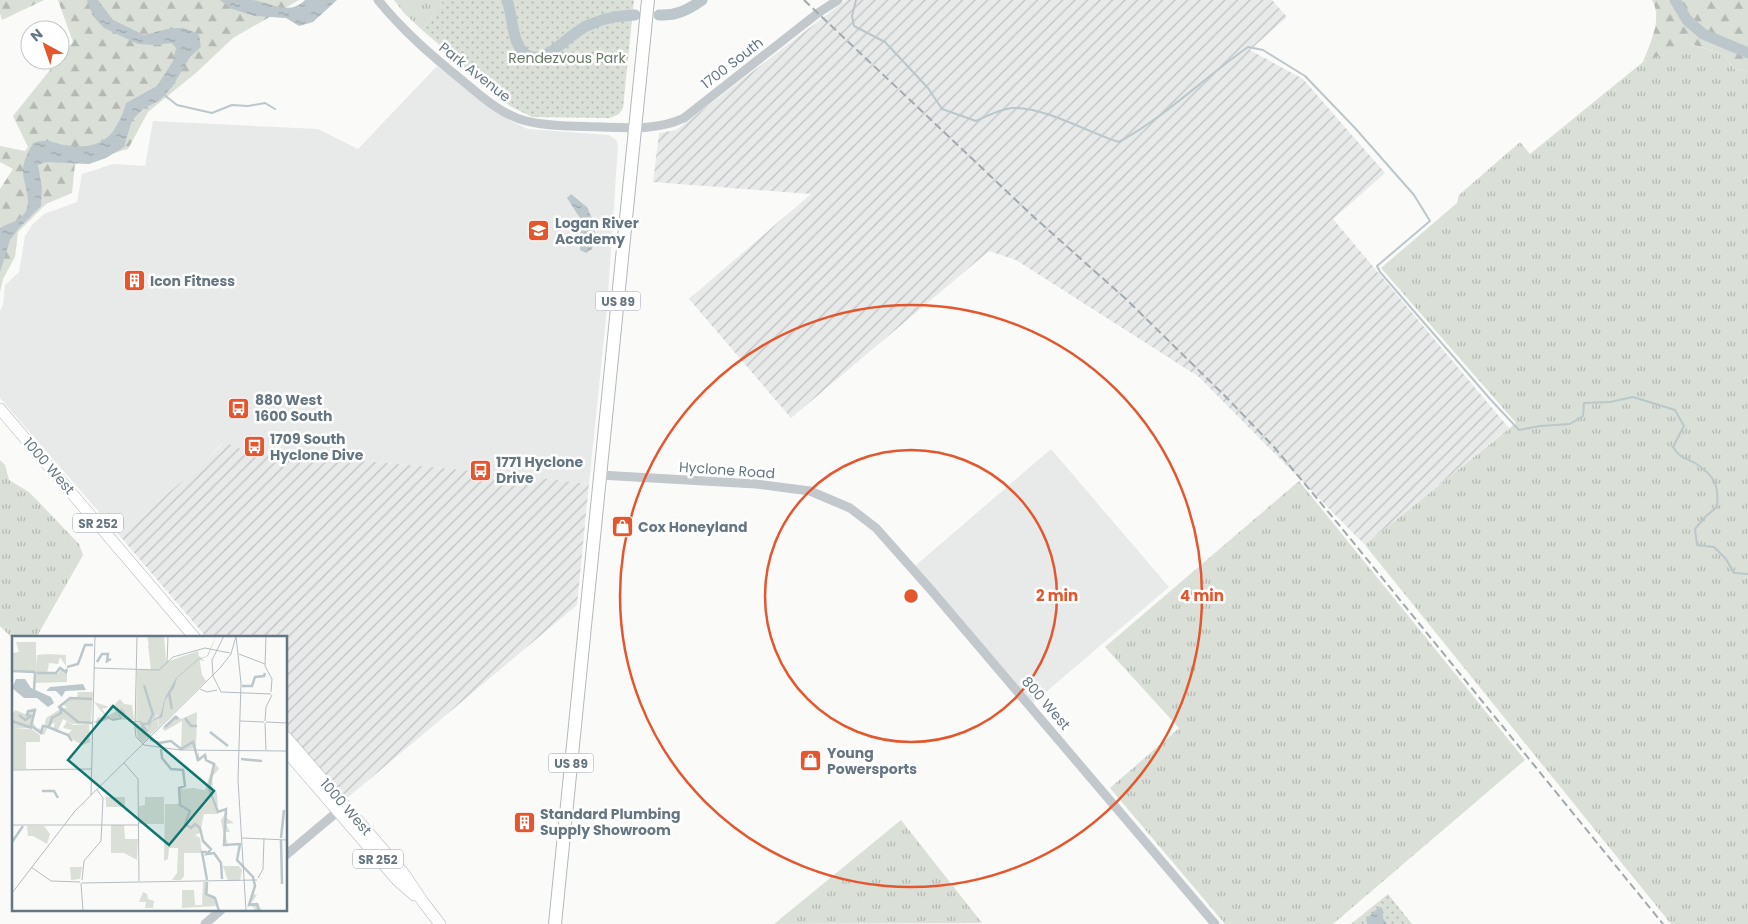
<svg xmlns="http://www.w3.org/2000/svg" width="1748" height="924" viewBox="0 0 1748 924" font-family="Poppins,sans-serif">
  <defs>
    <pattern id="industrial-furrows" width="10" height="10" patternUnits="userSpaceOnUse" patternTransform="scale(1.25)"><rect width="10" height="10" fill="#e8e9e9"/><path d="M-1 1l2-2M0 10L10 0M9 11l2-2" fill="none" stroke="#c0c1c2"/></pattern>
    <pattern id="grass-tufts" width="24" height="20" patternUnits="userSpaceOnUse" patternTransform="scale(1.25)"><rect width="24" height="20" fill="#dadfd7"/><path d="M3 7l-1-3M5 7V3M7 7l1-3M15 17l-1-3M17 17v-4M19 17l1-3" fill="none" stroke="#b4b9b4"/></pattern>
    <pattern id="forest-firs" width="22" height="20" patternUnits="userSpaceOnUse" patternTransform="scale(1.25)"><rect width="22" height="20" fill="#dadfd7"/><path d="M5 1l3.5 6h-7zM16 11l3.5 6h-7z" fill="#b4b9b4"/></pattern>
    <pattern id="park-dots" width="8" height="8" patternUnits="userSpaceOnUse" patternTransform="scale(1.25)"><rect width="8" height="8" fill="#dadfd7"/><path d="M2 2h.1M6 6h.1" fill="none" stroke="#b4b9b4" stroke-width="1.8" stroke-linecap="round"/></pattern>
    <pattern id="water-ripples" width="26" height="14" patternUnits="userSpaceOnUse" patternTransform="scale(1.25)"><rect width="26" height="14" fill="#bbc7cb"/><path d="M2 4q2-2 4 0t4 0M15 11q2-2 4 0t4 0" fill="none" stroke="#9ca6aa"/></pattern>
  </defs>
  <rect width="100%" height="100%" fill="#fafaf8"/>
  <g fill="#e8e9e9">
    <path d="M437 66 511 121 528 129 609 135 616 140 618 145 607 309 589 484 518 475 243 450 221 444 207 460 119 535 0 398V311L3 304 5 285 19 272 25 236 32 225 44 214 77 202 82 174 113 164 145 166 153 121 318 129 358 149Z"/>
    <path d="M1051 449 1169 587 1033 703 915 566Z"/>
  </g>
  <g fill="url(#industrial-furrows)">
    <path d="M846 0H1272L1287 17 1250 50 1303 79 1385 173 1333 219 1509 428 1365 545 1199 377 1016 260 989 251 791 418 689 299 811 194 653 182 659 133 676 130Z"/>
    <path d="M224 442 243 450 518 475 589 484 577 605 346 799 286 730V638H207L119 535 207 460Z"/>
  </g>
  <g fill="url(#grass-tufts)">
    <path d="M394 0H444L422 30 404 13Z"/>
    <path d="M1690 44 1723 54 1734 69 1748 71V924H1671L1365 545 1516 423 1381 268 1457 203 1459 195 1520 142 1530 154 1643 62Z"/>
    <path d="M0 460 5 465 9 480 29 492 79 544 83 555 36 638H14V640L0 626Z"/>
    <path d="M1299 481 1525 760 1333 924H1225L1110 788 1179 728 1105 647Z"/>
    <path d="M901 820 982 923 774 924Z"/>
  </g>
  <g fill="url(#forest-firs)">
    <path d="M0 0H44L2 20 0 13Z"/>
    <path d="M58 0H299L233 38 197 72 148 112 128 149 75 164 72 193 46 204 18 232 15 257 3 279 0 292V189L13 169 0 162V146L25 151 28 147 13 116 58 60H60V58L73 42Z"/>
    <path d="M1652 0H1748V71L1734 69 1723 54 1691 44 1643 62C1650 43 1663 19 1652 0Z"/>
  </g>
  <g fill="url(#park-dots)">
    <path d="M444 0H634L623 108 619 114 610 118 532 117 510 106 447 59 442 47 422 30Z"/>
    <path d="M1388 894 1412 924H1351Z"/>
  </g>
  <g fill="url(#water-ripples)">
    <path d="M87 0H98L113 20 144 35C165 30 180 22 199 35L201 47 190 57 172 87 160 100 143 109 132 120 124 147 106 158 89 164 45 162 38 165 42 188 41 206 19 228 10 240 0 272V228C8 223 18 222 24 214 34 201 22 183 23 169 24 159 29 151 33 143 48 138 50 142 64 145 101 151 116 137 126 103L157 86 173 61 176 48 172 43 156 45 138 44 104 28 93 16Z"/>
    <path d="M220 0C230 0 242 0 252 0 271 3 289 16 305 0H337L313 22 299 26 286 18 255 16 232 9Z"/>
    <path d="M571 194 588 208C589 214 593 218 594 223 596 232 594 240 592 249L586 253 580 250V218L567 198Z"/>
    <path d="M1381 907 1383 910V918L1387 924H1367L1366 919 1377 909Z"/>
  </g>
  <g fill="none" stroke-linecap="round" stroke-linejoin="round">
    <g stroke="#bbc7cb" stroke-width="2">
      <path d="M856 0 852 16 854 26 885 42 928 88 942 109 976 121C987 116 1000 109 1012 108 1043 106 1089 133 1119 142 1166 116 1204 78 1248 47L1263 50 1305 76 1355 128 1414 195 1430 221 1377 266 1380 272 1491 400 1519 430 1540 426 1570 424 1583 416 1584 403 1610 402 1633 397 1675 410 1684 426 1673 447C1683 461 1683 456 1695 463 1715 476 1719 485 1717 507L1705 517 1695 529 1697 545 1714 547 1726 559 1734 573 1748 574"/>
      <path d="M163 94 177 105 212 113 232 105 248 106 265 103 275 109"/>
    </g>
    <g stroke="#bbc7cb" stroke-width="11">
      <path d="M507 0C512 13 512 37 520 48 537 73 561 42 577 32 582 28 588 25 594 23 607 17 620 16 635 15"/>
      <path d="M1675 0 1687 20 1703 34 1748 53"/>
      <path d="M659 15C676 16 688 10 702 0"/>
    </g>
    <defs>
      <g id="primary">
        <path d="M0 409 195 638"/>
        <path d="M286 737 405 875 423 902 440 924"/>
        <path d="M286 751 397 880 414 895"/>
      </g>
      <path id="trunk" d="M555 924 648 0"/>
    </defs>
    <use href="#primary" stroke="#b5babe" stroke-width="12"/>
    <use href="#trunk" stroke="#b4b9bd" stroke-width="14"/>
    <g stroke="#c3c8cc" stroke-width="9">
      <path d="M378 0C403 31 432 56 463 81 482 97 502 115 526 121 550 127 578 126 602 127 630 128 659 130 684 118L818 13 838 0"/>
      <path d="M600 475 756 484 810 491 850 508 876 528 931 590 1215 924"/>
      <path d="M286 855 337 812"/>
      <path d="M205 924 221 910"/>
    </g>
    <use href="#primary" stroke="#fff" stroke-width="11"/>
    <use href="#trunk" stroke="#fff" stroke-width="12"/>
    <path stroke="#a2aab0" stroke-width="2" stroke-dasharray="8 4" stroke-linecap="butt" d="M804 0 1036 219 1126 299 1226 397 1274 447 1340 526 1663 924"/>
  </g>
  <g fill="none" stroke="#e4572e" stroke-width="2.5">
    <circle cx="911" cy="596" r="146"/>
    <circle cx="911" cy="596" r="291"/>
  </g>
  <defs>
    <symbol id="school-square" viewBox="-11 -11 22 22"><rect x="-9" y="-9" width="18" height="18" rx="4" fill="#e4572e" stroke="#fff"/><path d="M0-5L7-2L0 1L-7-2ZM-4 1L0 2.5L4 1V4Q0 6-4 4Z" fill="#fff"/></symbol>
    <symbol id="building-square" viewBox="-11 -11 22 22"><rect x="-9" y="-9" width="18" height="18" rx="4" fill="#e4572e" stroke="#fff"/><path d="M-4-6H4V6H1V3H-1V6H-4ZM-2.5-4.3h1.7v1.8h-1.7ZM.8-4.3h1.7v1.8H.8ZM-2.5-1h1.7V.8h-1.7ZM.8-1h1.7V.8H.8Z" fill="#fff"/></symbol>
    <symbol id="bus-square" viewBox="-11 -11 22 22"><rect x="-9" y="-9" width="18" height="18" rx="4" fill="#e4572e" stroke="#fff"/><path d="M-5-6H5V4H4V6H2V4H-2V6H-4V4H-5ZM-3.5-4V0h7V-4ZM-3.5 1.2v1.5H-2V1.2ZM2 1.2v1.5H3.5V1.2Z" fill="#fff"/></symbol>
    <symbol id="shop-square" viewBox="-11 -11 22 22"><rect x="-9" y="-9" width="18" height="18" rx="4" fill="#e4572e" stroke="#fff"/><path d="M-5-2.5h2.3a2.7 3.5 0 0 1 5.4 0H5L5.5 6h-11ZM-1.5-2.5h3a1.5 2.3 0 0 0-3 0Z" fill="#fff"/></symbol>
  </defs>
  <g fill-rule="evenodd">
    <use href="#school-square" x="526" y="218" width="25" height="25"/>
    <use href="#building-square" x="122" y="268" width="25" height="25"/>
    <use href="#bus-square" x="226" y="396" width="25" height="25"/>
    <use href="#bus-square" x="242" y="434" width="25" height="25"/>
    <use href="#bus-square" x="468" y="458" width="25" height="25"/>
    <use href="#shop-square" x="610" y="514" width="25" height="25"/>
    <use href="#shop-square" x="798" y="748" width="25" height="25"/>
    <use href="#building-square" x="512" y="810" width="25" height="25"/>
  </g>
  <g text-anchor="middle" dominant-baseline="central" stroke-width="5" stroke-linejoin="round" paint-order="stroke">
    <g fill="#fff" stroke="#939fa8" stroke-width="1">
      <rect x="595.5" y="291.5" width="45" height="19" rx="4"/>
      <rect x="73" y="513.5" width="50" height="19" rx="4"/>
      <rect x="548.5" y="753.5" width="45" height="19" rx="4"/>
      <rect x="353" y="849.5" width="50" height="19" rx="4"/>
    </g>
    <g font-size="12" font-weight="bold" fill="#657683">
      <text x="618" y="301">US 89</text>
      <text x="98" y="523">SR 252</text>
      <text x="571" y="763">US 89</text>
      <text x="378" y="859">SR 252</text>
    </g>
    <g font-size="14" fill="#687a64" stroke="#fff">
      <text x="567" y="58">Rendezvous Park</text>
    </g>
    <g font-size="14" fill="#657683" stroke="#fff">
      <text transform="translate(732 63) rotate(-38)">1700 South</text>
      <text transform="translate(475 72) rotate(38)">Park Avenue</text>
      <text transform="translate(49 466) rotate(49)">1000 West</text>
      <text transform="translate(727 470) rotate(4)">Hyclone Road</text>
      <text transform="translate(1046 703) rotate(49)">800 West</text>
      <text transform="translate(346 807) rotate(49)">1000 West</text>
    </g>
    <g font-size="14" font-weight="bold" fill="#657683" stroke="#fff" text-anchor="start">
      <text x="555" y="223">Logan River<tspan x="555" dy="16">Academy</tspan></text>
      <text x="150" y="281">Icon Fitness</text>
      <text x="255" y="400">880 West<tspan x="255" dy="16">1600 South</tspan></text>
      <text x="270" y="439">1709 South<tspan x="270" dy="16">Hyclone Dive</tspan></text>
      <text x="496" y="462">1771 Hyclone<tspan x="496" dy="16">Drive</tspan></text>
      <text x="638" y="527">Cox Honeyland</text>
      <text x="827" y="753">Young<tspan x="827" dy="16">Powersports</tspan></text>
      <text x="540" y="814">Standard Plumbing<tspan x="540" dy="16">Supply Showroom</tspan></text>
    </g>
  </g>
  <g transform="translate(12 636)">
    <rect width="275" height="275" fill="#fafaf8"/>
    <path d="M4 6H24V31L25 19 38 18 54 19V30L48 21 46 28 37 27 35 38 0 34V17L7 16ZM136 9 153 11 154 26 186 15 190 39 194 45 147 91 145 78 138 89 124 92 125 34H139ZM49 33 55 36V46L23 47V37L46 38ZM66 56H81L79 85H69L52 69V65L65 61ZM55 85 61 89 77 88 78 106 71 109 63 105 56 98 60 94 51 92ZM0 92 19 93 28 99V106H14V133H0ZM182 152 196 155 206 178H192L188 197 183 199 188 202 190 217H172V240L169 244H160L165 237 166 212H157L156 223 152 225 153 168H168V153ZM94 155V156L95 161H113V171H94ZM133 161H152V188H127V170L133 169ZM15 190H32L38 198 35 208 21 200H16ZM58 231H70L68 243 59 244ZM191 246H196V259L202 262 204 270 170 272V254H182L183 269H190ZM131 256 135 258 136 263 142 265 141 272H133L134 266H127Z" fill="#dadfd7"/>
    <path d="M187 20 193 25 186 24 172 36 164 57 154 64 157 69 152 71 153 64 150 66 149 62 152 54 149 49 160 48 166 34ZM108 63 112 68 120 69 122 84 97 83 84 88 85 82 93 80 82 66 97 71 90 73 95 80 103 76 104 73 100 71ZM23 72 21 87 25 92 32 94 34 82 50 72H58L69 85 77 83 79 87 61 88 51 83 45 96 41 94 43 87 37 89 32 99 6 79H0L3 74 16 79 15 75ZM187 116V122L194 119 195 125 202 126 207 133 200 141 201 153 205 157 206 171 193 154 201 129 194 125 192 120 188 125 184 124ZM214 177 216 178 213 181 222 187 214 188 218 196H213L216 210 214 211 209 184ZM244 246 241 258 245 259 239 267H246L250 275H240L243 272 236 269Z" fill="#dadfd7"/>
    <path d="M185 76 184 112 169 114 170 85 153 95 150 92 163 79 169 83ZM20 78V92H0V79ZM144 78 147 91 131 107 126 103 124 92 138 89 140 80ZM99 189H112L113 203H126L125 224 112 217H99ZM211 230H227L230 234 228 245H216Z" fill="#dadfd7"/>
    <path d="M135 0H152L153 11 137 10Z" fill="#dadfd7"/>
    <path d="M204 0 196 20 186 24 165 42 162 52 153 64 150 81 140 85 136 96 130 94 128 86H117L109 73 106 77 110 83 101 85 95 82 93 84 85 87 82 86 96 80 100 83 108 82 105 76 110 72 117 85H129L136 95 139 85 148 80 153 62 164 42 186 23 195 20ZM4 43H13L19 52 39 61 42 67 36 71 25 62H12L0 52ZM71 48 74 54 53 55 50 61 44 55H34L38 51Z" fill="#bbc7cb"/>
    <path fill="none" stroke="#bbc7cb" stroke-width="2.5" d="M85 26 90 18H96L95 25 99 23M55 31 66 28 73 9H81M0 35 23 36M25 37H44L48 32 54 36 55 33M132 49 138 69M230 50H240L243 41 252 40 253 37M22 55 23 36M157 57 160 73M49 74 47 71 58 62 80 63M7 79 13 84 19 80 15 79 16 75 23 74 19 90 29 97 31 90 37 91 40 82 49 77V72L66 86 81 87M173 82 179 90H185M0 85 20 92M129 88H136L141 78 138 69M36 91 56 99 60 105M153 91 164 81 166 83M198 96 216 110M138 103 147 107 159 105 169 113 181 106 186 124 193 119 194 124 202 128 197 153 206 176 214 173 212 209 228 208 225 224 241 241 243 250 237 269 245 268 247 275M149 113 150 122 159 133 171 134 173 150 167 152 168 169 178 175 173 188 179 192 183 188 188 192 191 205 199 213 195 218 202 217 209 227 210 243M229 123 250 125M30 155H42L46 162M269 202 272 174M269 204 270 248M0 206 11 190M195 216H190L195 244M195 246 194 258 203 262 207 275"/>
    <path fill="none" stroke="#b5bdc2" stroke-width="1" d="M125 0 123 92 124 101 132 109 168 114 275 115M224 0 229 47 226 144 234 275M254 0 253 30 260 43 259 56M227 18 253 28M155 27 156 0M82 32 147 34 161 21 193 12 218 17M201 40 200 24 212 0M201 40 209 56 259 58M188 53 195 56 205 54M228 85 252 86M253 85 254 71 260 59M254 86 275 87M253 87 254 114M112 127 126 143 127 245M0 134 80 133M79 159 83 0M0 189H126M230 202 275 204M19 231 39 245 68 246M246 242 251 233 252 202M70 244 72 225 89 205 91 162 85 154M69 247 71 275M70 247 245 244M0 257 63 175 208 32 219 18 224 0"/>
    <path fill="#0f766e" fill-opacity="0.15" stroke="#0f766e" stroke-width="2.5" d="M101 70 202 155 157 209 56 124Z"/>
    <rect width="275" height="275" fill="none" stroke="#657683" stroke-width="2.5"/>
  </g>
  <circle cx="911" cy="596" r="8" fill="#e4572e" stroke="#fff" stroke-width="2.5"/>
  <g font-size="15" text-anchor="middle" font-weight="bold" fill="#e4572e" stroke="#fff" stroke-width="5" stroke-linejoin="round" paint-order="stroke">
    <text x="1057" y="601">2 min</text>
    <text x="1202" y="601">4 min</text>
  </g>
  <g transform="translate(45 45) rotate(320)"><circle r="24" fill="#ffffff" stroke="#c1c8cd"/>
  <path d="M0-4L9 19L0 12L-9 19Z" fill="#e4572e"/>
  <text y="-8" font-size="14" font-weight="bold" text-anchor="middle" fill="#657683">N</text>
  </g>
</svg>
